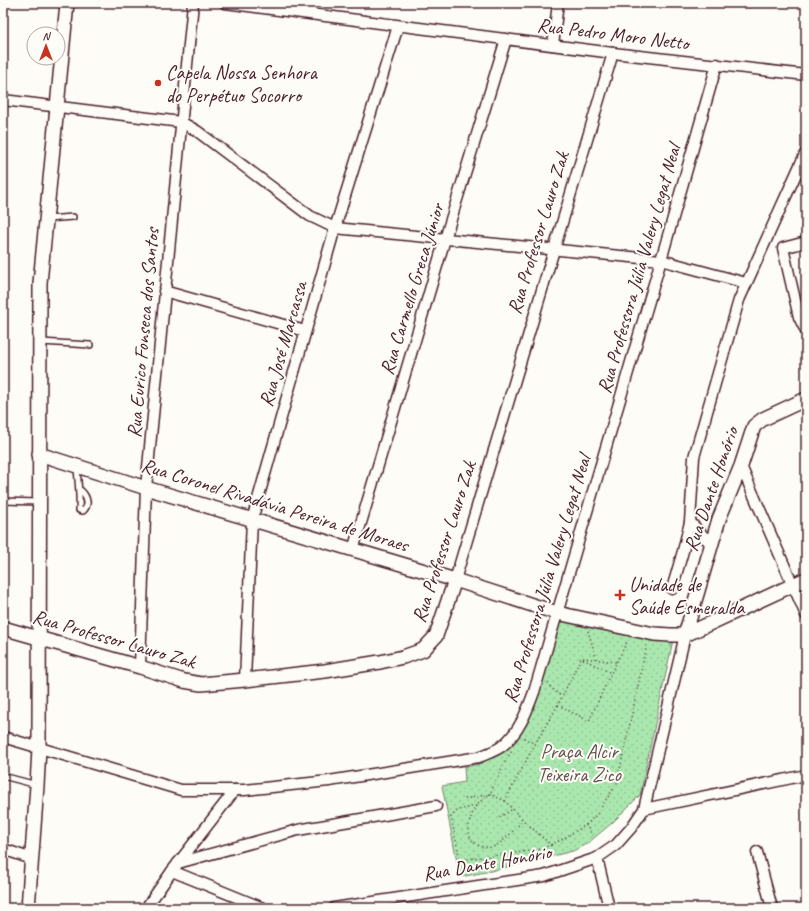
<svg xmlns="http://www.w3.org/2000/svg" width="809" height="911" viewBox="0 0 809 911" font-family="Caveat,sans-serif">
  <defs>
    <pattern id="park-dots" width="8" height="8" patternUnits="userSpaceOnUse"><rect width="8" height="8" fill="#a9e7ae"/><path d="M2 2h.1M6 6h.1" fill="none" stroke="#93c696" stroke-width="1.8" stroke-linecap="round"/></pattern>
  </defs>
  <rect width="100%" height="100%" fill="#fdfcf7"/>
  <filter id="ink" filterUnits="userSpaceOnUse"><feTurbulence type="fractalNoise" baseFrequency=".025" numOctaves="2"/><feDisplacementMap in="SourceGraphic" scale="8" xChannelSelector="R" yChannelSelector="G"/><feConvolveMatrix kernelMatrix="1 2 1 2 8 2 1 2 1" color-interpolation-filters="sRGB"/></filter>
  <g filter="url(#ink)">
    <path fill="url(#park-dots)" stroke="#7a836c" d="M559 620 673 640 640 795 612 823 588 843 573 851 491 871 460 877 442 786 465 782 464 767 480 764 503 751 517 736Z"/>
    <g fill="none" stroke-linecap="round" stroke-linejoin="round">
      <path stroke="#72929b" stroke-width="3" d="M3 903 10 908"/>
      <defs>
        <g id="service">
          <path d="M749 4V3"/>
          <path d="M47 219 73 217"/>
          <path d="M41 342 90 345"/>
          <path d="M77 468C78 482 80 496 79 510L83 511C91 504 86 494 79 489"/>
          <path d="M3 501 38 502"/>
          <path d="M3 776 37 785"/>
        </g>
        <g id="minor">
          <path d="M225 3 613 53 806 75"/>
          <path d="M311 14 312 3"/>
          <path d="M553 45 558 3"/>
          <path d="M3 100 181 122 197 131 310 216 335 228 661 260 746 283"/>
          <path d="M806 242 783 248 799 317 806 331"/>
          <path d="M164 291 305 331"/>
          <path d="M741 466 806 615"/>
          <path d="M690 522 711 544"/>
          <path d="M353 550 445 239 506 39"/>
          <path d="M455 580 613 53"/>
          <path d="M672 589 683 551 690 522 694 457 739 300 806 152"/>
          <path d="M140 667 146 488 193 3"/>
          <path d="M245 680 252 520 335 228 398 26"/>
          <path d="M3 737 181 790H245L329 781 479 757C486 754 496 751 502 746 519 733 527 711 534 692L661 260 717 64"/>
          <path d="M644 809 806 775"/>
          <path d="M3 849 32 859"/>
          <path d="M757 852 772 908"/>
          <path d="M597 858 609 908"/>
          <path d="M178 863 298 830 436 806"/>
          <path d="M172 871 263 908"/>
          <path d="M146 908 172 871 235 790"/>
          <path d="M334 908 544 876 597 858 616 845 631 828 644 809 685 635"/>
        </g>
        <g id="tertiary">
          <path d="M39 454 146 488 455 580 557 613 654 634 670 635H685L806 579"/>
          <path d="M3 628 140 667 184 681 201 684 245 680 325 671 380 662 403 657 423 650 436 636 455 580"/>
          <path d="M685 635 719 519 741 466 754 426 763 419 806 399"/>
          <path d="M28 908 37 786 39 748 40 283 67 3"/>
        </g>
      </defs>
      <use href="#service" stroke="#4a1f2b" stroke-width="8"/>
      <use href="#minor" stroke="#4a1f2b" stroke-width="13"/>
      <use href="#tertiary" stroke="#4a1f2b" stroke-width="16"/>
      <g stroke="#4a1f2b" stroke-width="1.5" stroke-dasharray="1 3" stroke-linecap="butt">
        <path d="M588 631 597 660"/>
        <path d="M583 658 617 662"/>
        <path d="M548 683 551 688 562 697"/>
        <path d="M558 705 589 721 611 673"/>
        <path d="M535 744 559 703 581 658 611 673 628 640"/>
        <path d="M490 794 505 801 523 820 551 845 537 850 460 860 451 817 458 810 476 806 482 800Z"/>
        <path d="M465 799 490 794 506 759 512 751"/>
        <path d="M505 801 535 744 524 738"/>
        <path d="M476 806C470 817 462 837 478 845 482 847 487 848 493 847 502 844 516 828 523 820"/>
        <path d="M500 817 513 809"/>
        <path d="M586 825 597 814 617 783 647 644"/>
        <path d="M551 845 566 837 586 825 594 838"/>
      </g>
      <use href="#service" stroke="#fdfcf7" stroke-width="5"/>
      <use href="#minor" stroke="#fdfcf7" stroke-width="10"/>
      <use href="#tertiary" stroke="#fdfcf7" stroke-width="13"/>
    </g>
  </g>
  <g fill="#c8321e" stroke="#fdfcf7" stroke-width="1.5">
    <circle cx="158" cy="83" r="4"/>
    <path d="M618 589h4v4h4v4h-4v4h-4v-4h-4v-4h4z"/>
  </g>
  <g text-anchor="middle" dominant-baseline="central" stroke-width="4" stroke-linejoin="round" paint-order="stroke">
    <g font-size="20" fill="#4a1f2b" stroke="#fdfcf7">
      <text transform="translate(613 34) rotate(7)">Rua Pedro Moro Netto</text>
      <text transform="translate(538 233) rotate(-73)">Rua Professor Lauro Zak</text>
      <text transform="translate(639 269) rotate(-74)">Rua Professora Júlia Valery Legat Neal</text>
      <text transform="translate(412 289) rotate(-73)">Rua Carmello Greca Júnior</text>
      <text transform="translate(143 333) rotate(-85)">Rua Eurico Fonseca dos Santos</text>
      <text transform="translate(283 344) rotate(-74)">Rua José Marcassa</text>
      <text transform="translate(711 489) rotate(-71)">Rua Dante Honório</text>
      <text transform="translate(275 505) rotate(17)">Rua Coronel Rivadávia Pereira de Moraes</text>
      <text transform="translate(444 542) rotate(-72)">Rua Professor Lauro Zak</text>
      <text transform="translate(547 579) rotate(-73)">Rua Professora Júlia Valery Legat Neal</text>
      <text transform="translate(114 639) rotate(16)">Rua Professor Lauro Zak</text>
      <text transform="translate(487 863) rotate(-10)">Rua Dante Honório</text>
    </g>
    <g font-size="20" fill="#4a1f2b" stroke="#fdfcf7" text-anchor="start">
      <text x="166" y="72">Capela Nossa Senhora<tspan x="166" dy="23">do Perpétuo Socorro</tspan></text>
      <text x="629" y="584">Unidade de<tspan x="629" dy="23">Saúde Esmeralda</tspan></text>
    </g>
    <g font-size="20" fill="#62514c" stroke="#fdfcf7">
      <text x="579" y="751">Praça Alcir<tspan x="579" dy="23">Teixeira Zico</tspan></text>
    </g>
  </g>
  <rect width="809" height="911" fill="none" stroke="#fdfcf7" stroke-width="16"/>
  <rect x="8" y="8" width="793" height="895" fill="none" stroke="#4a1f2b" stroke-width="1.5" filter="url(#ink)"/>
  <g transform="translate(46 46)"><circle r="19" fill="#fdfcf7" stroke="#b5a4a5"/>
  <path d="M0-3L7 15L0 10L-7 15Z" fill="#c8321e"/>
  <text y="-6" font-size="11" font-weight="bold" text-anchor="middle" fill="#4a1f2b">N</text>
  </g>
</svg>
